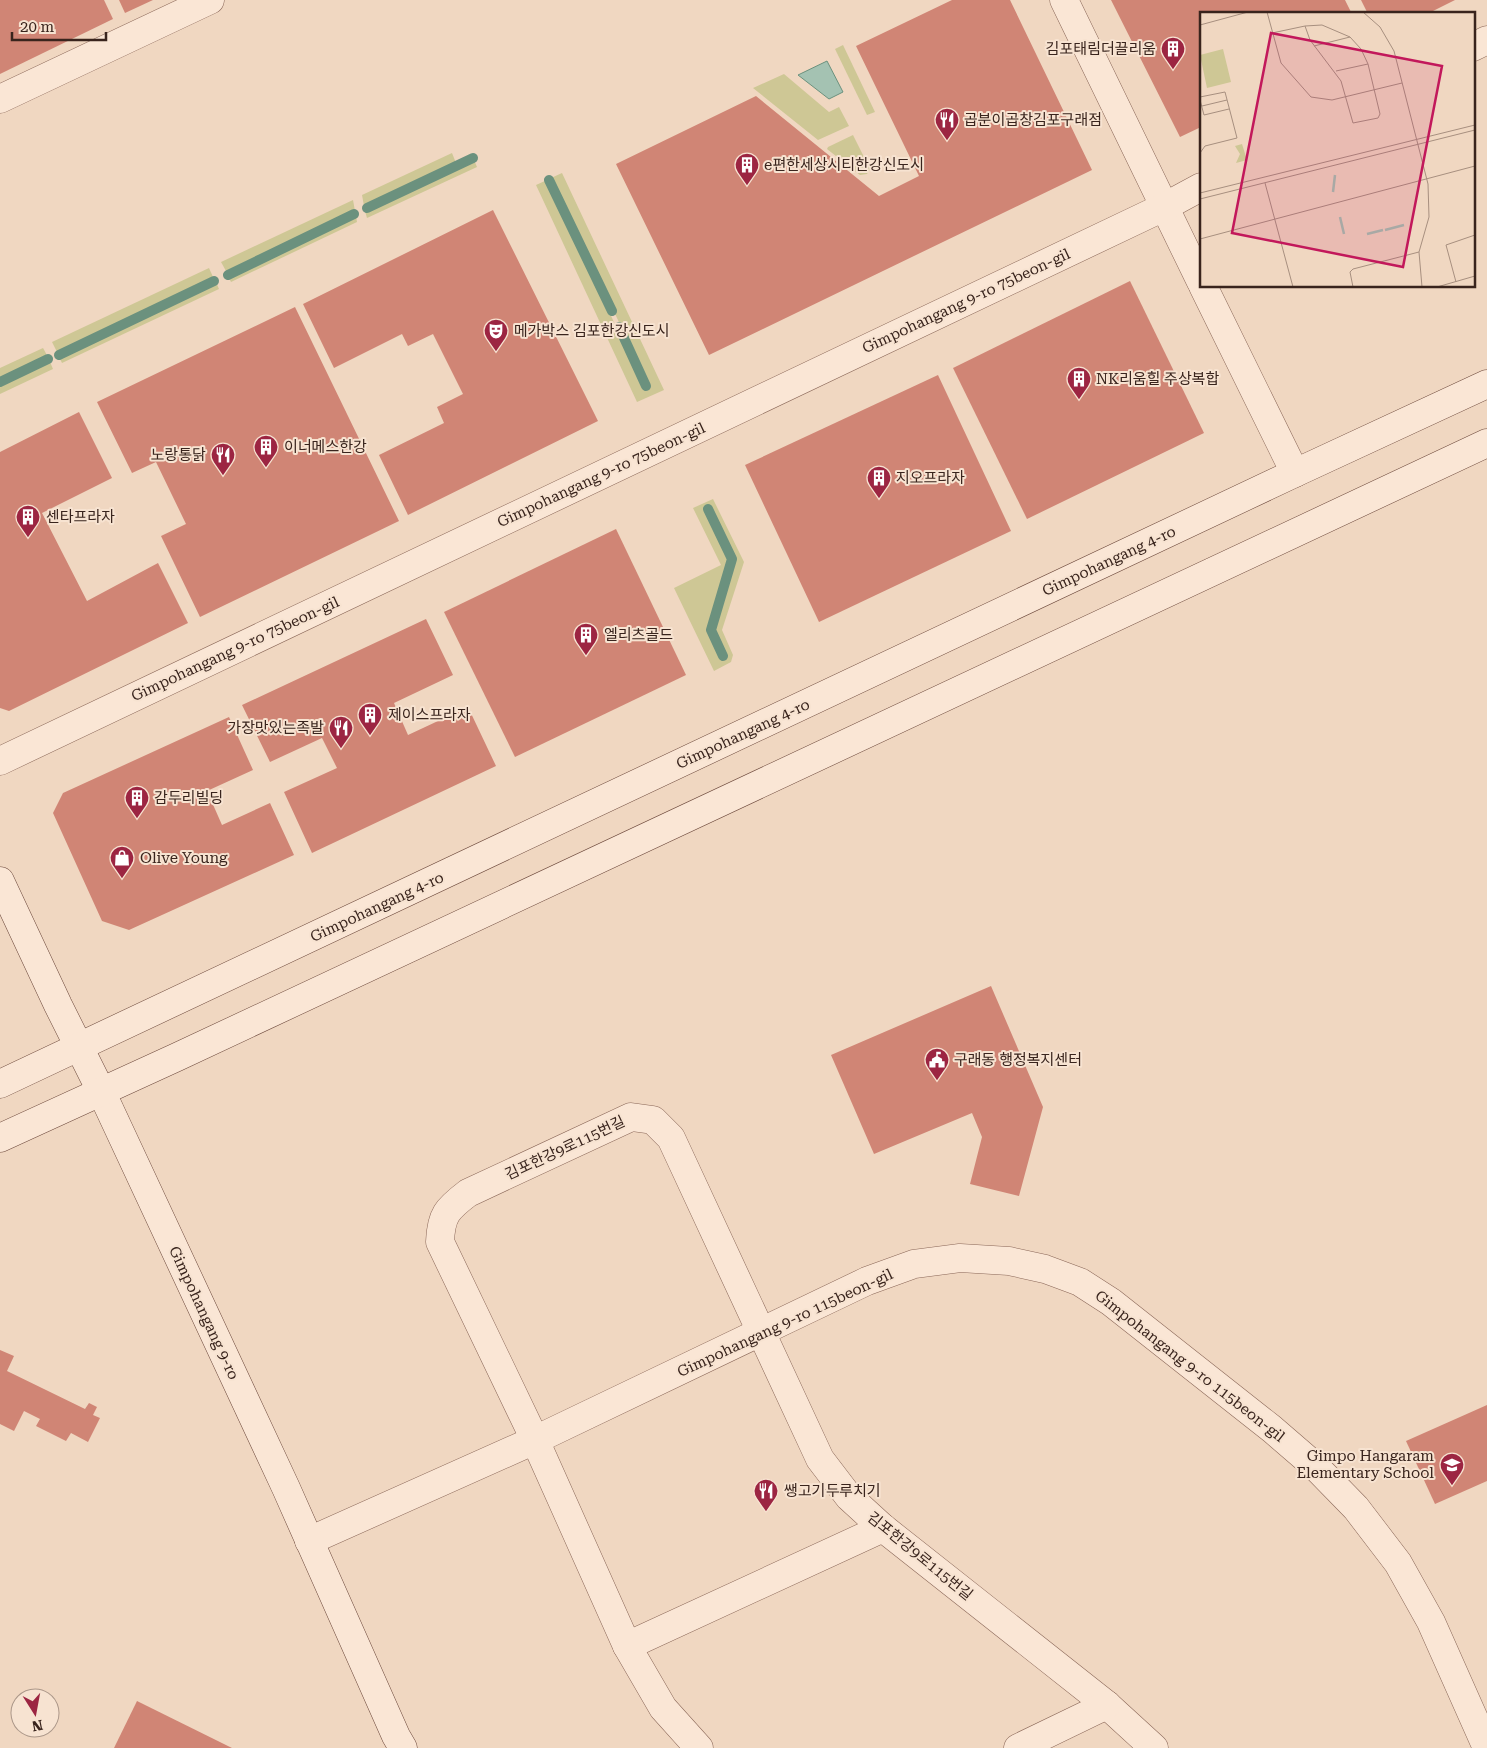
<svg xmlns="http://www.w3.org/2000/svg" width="1487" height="1748" viewBox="0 0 1487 1748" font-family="'Roboto Serif','Noto Sans KR',serif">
  <rect width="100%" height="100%" fill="#f0d7c1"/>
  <g fill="#cec795" fill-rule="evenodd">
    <path d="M843 45 875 112 867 115 835 49Z"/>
    <path d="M784 74 829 112 839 107 849 126 818 140 753 88Z"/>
    <path d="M853 135 870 169 867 174 860 175 827 149 828 147Z"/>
    <path d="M452 153 456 163 364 206 362 195Z"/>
    <path d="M474 160 477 167 367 218 365 211Z"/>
    <path d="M562 173 664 390 637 402 536 185 547 180 645 388H650L551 178Z"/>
    <path d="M353 200 355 211 226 271 221 262Z"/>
    <path d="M356 216 357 222 231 282 228 276Z"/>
    <path d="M209 268 213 277 57 352 52 342Z"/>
    <path d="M216 282 219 289 62 363 59 357Z"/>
    <path d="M43 348 48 357 0 380V368Z"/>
    <path d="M50 362 53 369 0 394V385Z"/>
    <path d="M713 499 744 562 722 630 733 655 731 662 714 671 674 588 721 565 693 508ZM708 508 733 558 712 630 724 657 723 658 710 630 730 558 707 509Z"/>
  </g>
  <path fill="#a4c2b2" stroke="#6b917e" d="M827 61 843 92 829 99 798 75Z"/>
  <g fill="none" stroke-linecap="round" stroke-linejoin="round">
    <g stroke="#6b917e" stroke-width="10">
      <path d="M549 180 612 311"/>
      <path d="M367 208 473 158"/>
      <path d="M228 275 354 214"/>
      <path d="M619 327 646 386"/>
      <path d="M59 355 214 281"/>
      <path d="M0 382 48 359"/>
      <path d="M708 509 732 559 711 630 723 656"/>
    </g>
  </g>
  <g fill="#d08575">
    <path d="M0 0H104L113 19 0 74Z"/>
    <path d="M119 0H153L125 13Z"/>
    <path d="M952 0H1010L1092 170 709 355 616 164 756 96 879 196 919 176 856 46Z"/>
    <path d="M1111 0H1345L1352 14H1201V127L1180 137Z"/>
    <path d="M1361 0H1455L1427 14H1368Z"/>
    <path d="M493 210 598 421 408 515 379 455 444 423 437 407 463 394 433 334 408 346 402 334 334 368 303 304Z"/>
    <path d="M1130 281 1204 433 1027 519 953 368Z"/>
    <path d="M295 307 399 521 200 617 161 536 186 524 156 462 132 473 97 402Z"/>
    <path d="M938 375 1011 531 819 622 745 465Z"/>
    <path d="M79 412 112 478 42 513 87 601 158 563 188 623 9 711 0 708V452Z"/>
    <path d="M616 529 686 675 515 757 444 612Z"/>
    <path d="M426 619 453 675 394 703 408 735 468 707 496 766 312 853 284 792 337 768 322 738 270 762 242 705Z"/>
    <path d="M229 717 253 770 207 791 222 825 270 803 294 855 129 930 102 921 53 813 63 793Z"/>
    <path d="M991 986 1043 1107 1019 1196 970 1184 982 1137 972 1113 874 1154 831 1055Z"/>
    <path d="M0 1350 14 1356 7 1371 85 1409 89 1403 97 1407 93 1415 100 1418 88 1442 71 1433 66 1441 36 1426 40 1419 24 1411 14 1431 0 1424Z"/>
    <path d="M1487 1405V1481L1435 1504 1406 1441Z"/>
    <path d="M137 1701 232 1748H114Z"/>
  </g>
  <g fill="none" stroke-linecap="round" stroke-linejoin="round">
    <defs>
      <g id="street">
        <path d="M1064 0 1201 282"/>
        <path d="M1473 47 1487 40"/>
        <path d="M0 99 210 0"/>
        <path d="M1203 286 1295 473"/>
        <path d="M0 761 1164 207 1201 187"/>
        <path d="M309 1541 535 1440 867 1281 914 1264 960 1258 1009 1261 1045 1269 1080 1282 1111 1302 1272 1429 1316 1467 1356 1508 1398 1563 1431 1622 1487 1748"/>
        <path d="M627 1646 883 1528"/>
        <path d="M699 1748 663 1708 627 1646 535 1440 440 1242C441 1215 447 1209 468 1193L631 1117 653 1120 671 1138 820 1459 849 1497 883 1528 1107 1705 1154 1748"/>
        <path d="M1018 1748 1107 1705"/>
      </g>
      <g id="secondary">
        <path d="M0 881 58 1005 101 1091 286 1488 396 1736 403 1748"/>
        <path d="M0 1084 1295 473 1487 384"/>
        <path d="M0 1138 177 1057 1487 443"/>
      </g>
    </defs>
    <use href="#street" stroke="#8a6758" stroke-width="29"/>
    <use href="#secondary" stroke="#6c483b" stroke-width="29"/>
    <use href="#street" stroke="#fae6d5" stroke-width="28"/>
    <use href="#secondary" stroke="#fae6d5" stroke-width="28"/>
  </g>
  <defs>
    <symbol id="building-pin" viewBox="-11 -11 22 30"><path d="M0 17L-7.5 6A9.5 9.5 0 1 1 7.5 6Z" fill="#9c2542" stroke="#f7e3d1"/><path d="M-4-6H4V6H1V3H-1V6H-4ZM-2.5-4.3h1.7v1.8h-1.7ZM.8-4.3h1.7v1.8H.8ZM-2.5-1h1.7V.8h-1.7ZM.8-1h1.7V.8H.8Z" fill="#fff"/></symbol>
    <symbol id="restaurant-pin" viewBox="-11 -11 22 30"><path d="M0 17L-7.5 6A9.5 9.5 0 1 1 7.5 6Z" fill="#9c2542" stroke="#f7e3d1"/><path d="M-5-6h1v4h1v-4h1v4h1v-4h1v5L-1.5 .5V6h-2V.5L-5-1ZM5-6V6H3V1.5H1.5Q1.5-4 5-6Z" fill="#fff"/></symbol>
    <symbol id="theatre-pin" viewBox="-11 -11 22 30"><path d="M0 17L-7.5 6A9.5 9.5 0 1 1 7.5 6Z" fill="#9c2542" stroke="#f7e3d1"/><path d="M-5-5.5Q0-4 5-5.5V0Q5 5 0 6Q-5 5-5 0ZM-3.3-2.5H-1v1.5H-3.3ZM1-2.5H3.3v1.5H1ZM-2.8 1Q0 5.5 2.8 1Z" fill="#fff"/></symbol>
    <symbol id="shop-pin" viewBox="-11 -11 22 30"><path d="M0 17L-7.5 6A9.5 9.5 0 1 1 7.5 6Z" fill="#9c2542" stroke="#f7e3d1"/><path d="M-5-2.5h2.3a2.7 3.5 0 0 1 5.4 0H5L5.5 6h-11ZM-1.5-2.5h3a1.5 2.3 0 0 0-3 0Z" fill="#fff"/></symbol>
    <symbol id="civic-pin" viewBox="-11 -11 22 30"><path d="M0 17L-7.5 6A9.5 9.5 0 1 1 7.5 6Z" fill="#9c2542" stroke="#f7e3d1"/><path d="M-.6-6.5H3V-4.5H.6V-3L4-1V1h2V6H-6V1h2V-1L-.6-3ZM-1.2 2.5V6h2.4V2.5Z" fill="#fff"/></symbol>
    <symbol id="school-pin" viewBox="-11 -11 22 30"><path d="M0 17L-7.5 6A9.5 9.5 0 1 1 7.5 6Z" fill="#9c2542" stroke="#f7e3d1"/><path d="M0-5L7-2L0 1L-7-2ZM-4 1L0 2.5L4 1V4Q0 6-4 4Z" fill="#fff"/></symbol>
  </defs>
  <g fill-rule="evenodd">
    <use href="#building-pin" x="1159" y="35" width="28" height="38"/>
    <use href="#restaurant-pin" x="933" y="106" width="28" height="38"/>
    <use href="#building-pin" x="733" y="151" width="28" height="38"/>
    <use href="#theatre-pin" x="482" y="317" width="28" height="38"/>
    <use href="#building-pin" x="1065" y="365" width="28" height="38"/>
    <use href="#building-pin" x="252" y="433" width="28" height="38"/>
    <use href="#restaurant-pin" x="209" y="441" width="28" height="38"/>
    <use href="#building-pin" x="865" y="464" width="28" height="38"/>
    <use href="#building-pin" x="14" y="503" width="28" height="38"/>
    <use href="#building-pin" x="572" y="621" width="28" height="38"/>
    <use href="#building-pin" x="356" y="701" width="28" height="38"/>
    <use href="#restaurant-pin" x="327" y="714" width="28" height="38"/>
    <use href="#building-pin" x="123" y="784" width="28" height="38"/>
    <use href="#shop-pin" x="108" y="844" width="28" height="38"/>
    <use href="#civic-pin" x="923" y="1046" width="28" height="38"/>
    <use href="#school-pin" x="1438" y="1451" width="28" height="38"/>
    <use href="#restaurant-pin" x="752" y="1477" width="28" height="38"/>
  </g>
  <g text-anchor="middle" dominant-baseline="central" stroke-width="4" stroke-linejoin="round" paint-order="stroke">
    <g font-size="15" fill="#39241d" stroke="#f7e3d1" text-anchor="start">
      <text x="1156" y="49" text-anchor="end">김포태림더끌리움</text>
      <text x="964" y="120">곱분이곱창김포구래점</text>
      <text x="764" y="165">e편한세상시티한강신도시</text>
      <text x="514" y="331">메가박스 김포한강신도시</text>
      <text x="1096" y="379">NK리움힐 주상복합</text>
      <text x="284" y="447">이너메스한강</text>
      <text x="206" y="455" text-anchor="end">노랑통닭</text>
      <text x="896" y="478">지오프라자</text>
      <text x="46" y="517">센타프라자</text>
      <text x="604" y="635">엘리츠골드</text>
      <text x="388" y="715">제이스프라자</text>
      <text x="324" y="728" text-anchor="end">가장맛있는족발</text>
      <text x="154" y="798">감두리빌딩</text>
      <text x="140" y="858">Olive Young</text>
      <text x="954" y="1060">구래동 행정복지센터</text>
      <text x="1434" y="1456" text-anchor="end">Gimpo Hangaram<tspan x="1434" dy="17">Elementary School</tspan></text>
      <text x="784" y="1491">쌩고기두루치기</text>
    </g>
    <g font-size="15" fill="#39241d" stroke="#f7e3d1">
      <text transform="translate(966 301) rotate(-25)">Gimpohangang 9-ro 75beon-gil</text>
      <text transform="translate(601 475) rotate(-25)">Gimpohangang 9-ro 75beon-gil</text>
      <text transform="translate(1109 561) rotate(-25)">Gimpohangang 4-ro</text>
      <text transform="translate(235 649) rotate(-25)">Gimpohangang 9-ro 75beon-gil</text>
      <text transform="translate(743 734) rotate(-25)">Gimpohangang 4-ro</text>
      <text transform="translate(377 907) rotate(-25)">Gimpohangang 4-ro</text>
      <text transform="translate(565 1148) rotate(-25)">김포한강9로115번길</text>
      <text transform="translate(204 1313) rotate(65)">Gimpohangang 9-ro</text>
      <text transform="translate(785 1323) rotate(-25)">Gimpohangang 9-ro 115beon-gil</text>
      <text transform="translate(1190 1366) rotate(38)">Gimpohangang 9-ro 115beon-gil</text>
      <text transform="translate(920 1556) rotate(39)">김포한강9로115번길</text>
    </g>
  </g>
  <g transform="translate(1200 12)">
    <rect width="275" height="275" fill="#f0d7c1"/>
    <path d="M23 37 31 70 7 76 0 43ZM42 132 47 148 36 151 40 142 35 134Z" fill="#cec795"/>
    <path fill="none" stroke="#a4c2b2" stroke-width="2.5" d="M133 180 135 163M140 205 144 222M185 218 204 213M167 222 183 218"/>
    <path fill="none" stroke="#a78f7f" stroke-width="1" d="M67 0 81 51 111 85 132 88 202 71M163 0 180 15 194 39 228 172 229 205 219 240 222 275M0 13 48 0M72 21 105 14 122 13 150 25 161 37 168 52 180 102 178 106 153 111 141 69 110 28 105 14M114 34 150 25M136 59 168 52M0 85 25 80 37 126 5 134 0 141M0 88 4 103 29 97M2 94 27 88M65 171 93 275M0 181 275 113M0 187 275 118M0 227 275 154M256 270 246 233 275 223M153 275 150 260 153 257 219 240M237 275 275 264"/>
    <path fill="#c2185b" fill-opacity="0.15" stroke="#c2185b" stroke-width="2.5" d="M71 21 242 54 203 255 32 221Z"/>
    <rect width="275" height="275" fill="none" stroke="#39241d" stroke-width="2.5"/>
  </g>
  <g transform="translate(35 1713) rotate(169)"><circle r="24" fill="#f7e3d1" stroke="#ab9789"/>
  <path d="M0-4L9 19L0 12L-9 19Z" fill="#9c2542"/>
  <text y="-8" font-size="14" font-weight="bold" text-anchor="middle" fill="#39241d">N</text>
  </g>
  <path d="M12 32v8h94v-8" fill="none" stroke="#39241d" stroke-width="2.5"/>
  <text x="20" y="32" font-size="15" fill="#39241d" stroke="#f7e3d1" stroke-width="4" paint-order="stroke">20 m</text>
</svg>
